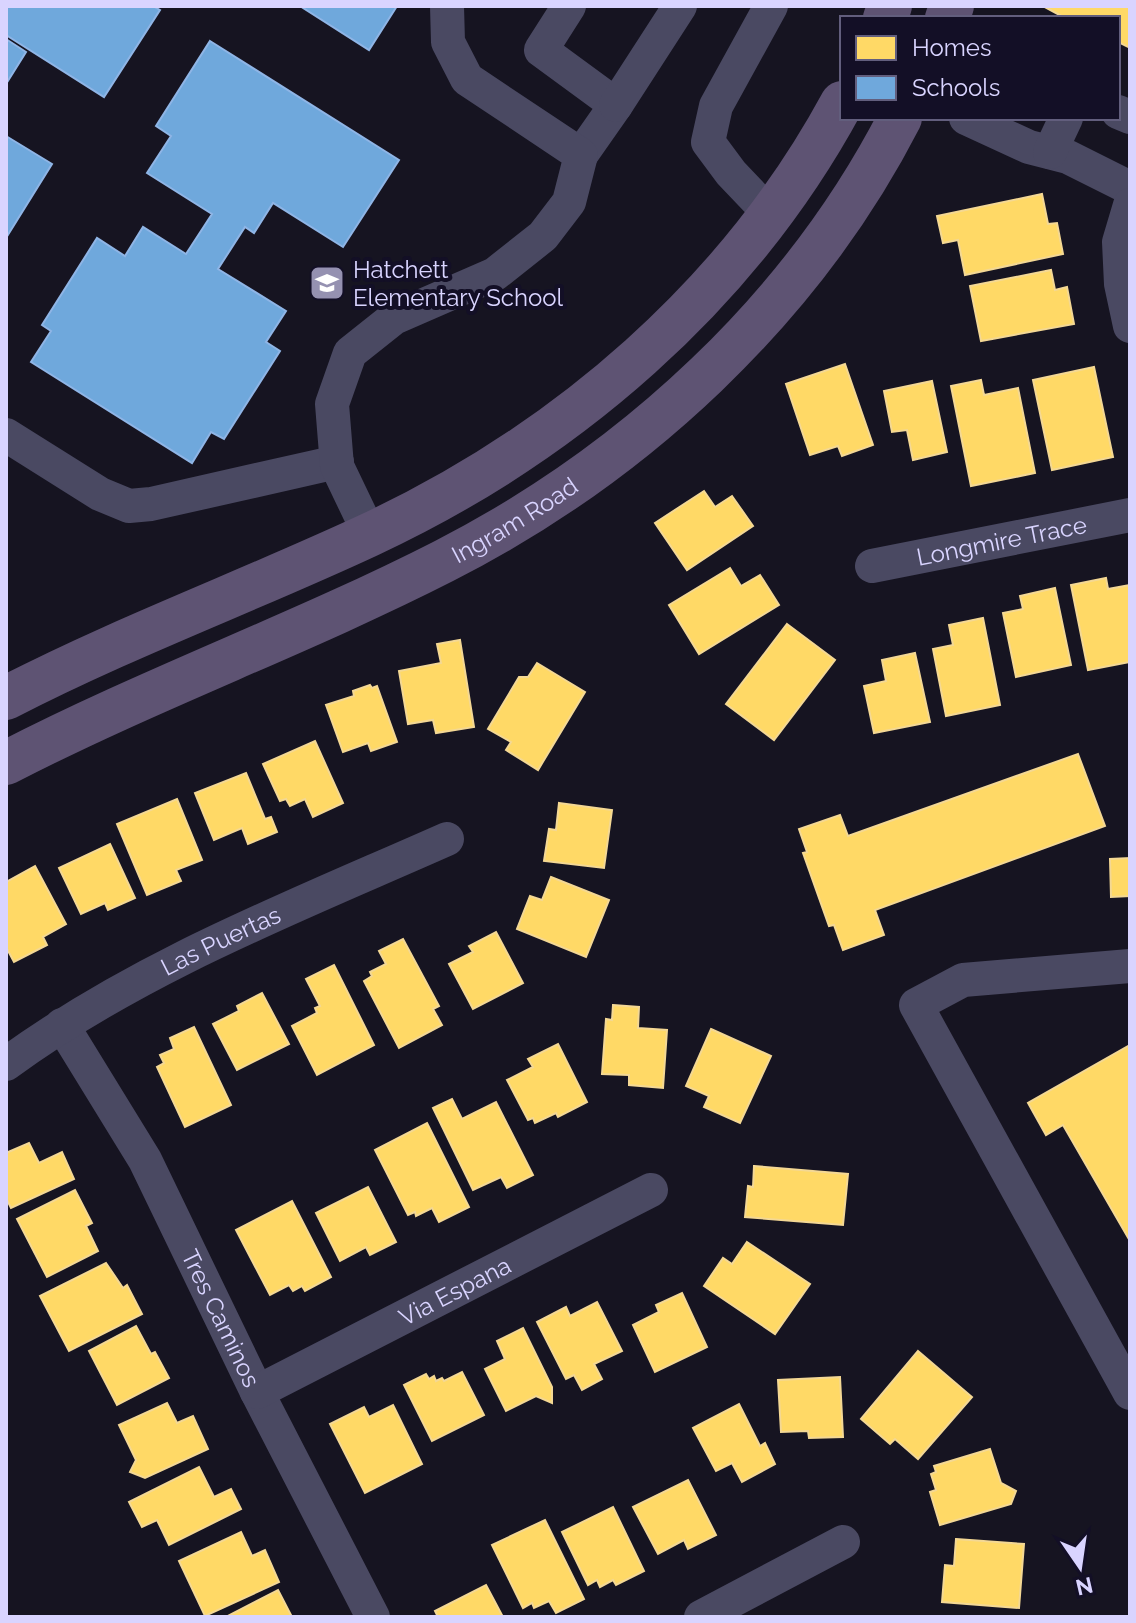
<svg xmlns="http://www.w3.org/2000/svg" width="1136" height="1623" viewBox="0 0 1136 1623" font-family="Raleway,sans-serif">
  <rect width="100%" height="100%" fill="#161421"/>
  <g fill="#ffd966" stroke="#f4d894" stroke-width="2">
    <path d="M1043 6H1130V48L1118 42V18H1065Z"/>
    <path d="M1042 194 1048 224 1057 223 1063 254 965 275 958 240 943 243 937 216Z"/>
    <path d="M1051 270 1055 290 1067 287 1074 324 981 341 970 286Z"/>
    <path d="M845 364 873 445 842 456 838 446 810 455 786 384Z"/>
    <path d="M1094 367 1113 457 1052 470 1033 380Z"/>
    <path d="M981 380 984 395 1018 388 1035 473 971 486 951 386Z"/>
    <path d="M932 381 947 452 913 460 907 430 892 432 884 391Z"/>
    <path d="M704 491 715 507 732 496 753 526 687 570 655 523Z"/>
    <path d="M730 568 741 586 760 575 779 605 699 654 669 605Z"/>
    <path d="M1106 578 1108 589 1130 585V662L1088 670 1071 585Z"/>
    <path d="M1055 588 1071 665 1016 677 1003 613 1023 609 1020 596Z"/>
    <path d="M983 618 1000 705 946 716 933 649 953 645 949 625Z"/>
    <path d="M787 624 835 660 774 740 726 704Z"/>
    <path d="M460 640 474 727 436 733 433 720 408 724 399 671 441 663 437 644Z"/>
    <path d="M915 653 930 722 874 733 864 686 886 681 882 660Z"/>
    <path d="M537 663 585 692 538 770 506 750 511 742 488 729 519 677H528Z"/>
    <path d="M370 685 372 688 377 686 397 742 371 751 368 743 343 752 326 705 354 696 353 691Z"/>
    <path d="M315 741 343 803 313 817 305 799 290 806 286 799 280 801 263 764Z"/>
    <path d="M1078 754 1105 826 875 910 884 935 843 950 834 925 829 926 803 853 807 852 799 829 840 815 848 836Z"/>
    <path d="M246 773 265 819 271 817 277 832 248 844 242 828 214 840 195 793Z"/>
    <path d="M177 799 202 860 176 870 181 881 147 895 117 824Z"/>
    <path d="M559 803 612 810 604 868 544 861 549 829 556 830Z"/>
    <path d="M110 844 135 898 108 910 105 903 81 914 59 868Z"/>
    <path d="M1130 858V896L1111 897 1110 859Z"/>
    <path d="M35 866 66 924 43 937 47 945 14 962 6 947V882Z"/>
    <path d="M551 877 609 900 586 957 517 929 530 896 542 900Z"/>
    <path d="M496 932 523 983 473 1009 449 964 473 952 469 946Z"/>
    <path d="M403 939 439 1006 433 1009 442 1025 399 1048 364 981 372 976 370 972 386 964 379 951Z"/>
    <path d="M334 965 374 1045 317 1075 292 1026 317 1013 315 1008 320 1006 306 979Z"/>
    <path d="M262 993 289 1044 237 1070 213 1024 239 1011 237 1006Z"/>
    <path d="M613 1005 639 1007 638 1028 667 1030 663 1088 629 1085V1075L602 1074 606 1019 612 1020Z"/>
    <path d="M194 1027 231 1105 185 1127 157 1067 164 1063 160 1055 174 1049 170 1038Z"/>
    <path d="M711 1029 771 1056 740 1123 704 1107 709 1096 686 1086Z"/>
    <path d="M558 1044 587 1102 558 1117 556 1113 535 1123 533 1118 528 1120 507 1080 533 1067 528 1059Z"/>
    <path d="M1130 1045V1241L1063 1125 1046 1135 1028 1103Z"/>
    <path d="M452 1099 462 1119 496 1102 533 1175 507 1188 501 1177 473 1190 433 1108Z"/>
    <path d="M427 1123 469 1207 439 1222 432 1208 416 1216 415 1212 408 1215 375 1150Z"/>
    <path d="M29 1143 39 1163 62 1152 74 1179 11 1208 6 1198V1153Z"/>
    <path d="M754 1166 848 1174 843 1225 745 1217 748 1186 753 1187Z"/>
    <path d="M368 1187 396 1242 370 1255 366 1247 340 1261 316 1213Z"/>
    <path d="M75 1190 92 1223 86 1226 98 1251 47 1277 17 1219Z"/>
    <path d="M292 1201 331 1277 305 1291 302 1286 293 1291 289 1285 270 1295 236 1230Z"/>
    <path d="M747 1242 810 1284 775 1334 704 1286 723 1258 732 1264Z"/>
    <path d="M106 1263 123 1288 127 1285 142 1314 69 1351 40 1296Z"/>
    <path d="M682 1293 707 1347 655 1372 633 1325 659 1312 656 1305Z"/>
    <path d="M597 1302 622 1351 594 1364 602 1379 582 1390 574 1375 566 1379 537 1322 566 1307 570 1316Z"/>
    <path d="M136 1326 151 1354 155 1352 169 1378 117 1405 89 1351Z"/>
    <path d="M523 1328 552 1387V1403L536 1396 506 1411 485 1369 505 1359 497 1341Z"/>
    <path d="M918 1351 972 1397 918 1459 895 1439 890 1444 861 1419Z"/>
    <path d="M462 1372 484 1415 432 1441 404 1385 426 1374 429 1379 434 1376 436 1381 442 1378 444 1381Z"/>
    <path d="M840 1377 843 1437 809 1438 808 1431 781 1432 778 1380Z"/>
    <path d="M167 1403 177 1423 193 1416 208 1449 145 1478 130 1472 136 1460 119 1425Z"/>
    <path d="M739 1404 760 1446 765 1443 775 1464 742 1482 732 1463 716 1471 693 1428Z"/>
    <path d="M393 1405 422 1464 365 1493 330 1424 364 1407 369 1417Z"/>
    <path d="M990 1449 1001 1483 1016 1491 1011 1504 940 1525 930 1492 936 1490 931 1474 936 1472 934 1466Z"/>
    <path d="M199 1467 214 1497 231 1489 241 1509 169 1545 157 1520 142 1527 129 1502Z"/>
    <path d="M688 1480 716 1535 688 1549 684 1540 658 1554 633 1507Z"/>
    <path d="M613 1507 644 1571 616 1585 613 1580 600 1587 597 1580 588 1585 562 1532Z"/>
    <path d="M545 1520 584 1599 556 1613 549 1601 534 1608 532 1603 523 1608 492 1545Z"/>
    <path d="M241 1532 252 1556 265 1550 279 1582 205 1616 179 1561Z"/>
    <path d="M956 1539 1024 1544 1019 1608 942 1602 945 1565 954 1566Z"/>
    <path d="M486 1585 503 1617H438L435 1611Z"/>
    <path d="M278 1590 292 1617H226Z"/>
  </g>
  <g fill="#6fa8dc" stroke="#8fb5e6" stroke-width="2">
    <path d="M6 6H153L160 10 104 97 6 35Z"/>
    <path d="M300 6H397L369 50Z"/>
    <path d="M6 39 26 52 6 84Z"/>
    <path d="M210 41 399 160 343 247 273 203 254 233 245 227 218 269 286 311 266 342 280 351 224 439 211 432 192 463 31 362 51 331 42 325 97 238 125 256 143 227 186 254 212 214 147 173 171 136 156 126Z"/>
    <path d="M6 136 52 164 6 238Z"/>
  </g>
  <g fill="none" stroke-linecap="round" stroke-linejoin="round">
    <g stroke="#4a4962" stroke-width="34">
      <path d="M569 6 541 50 616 105 581 155"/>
      <path d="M616 105 680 6"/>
      <path d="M1118 112 1130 117"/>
      <path d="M966 118 1029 147 1068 157 1130 188"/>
      <path d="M1050 152 1066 118"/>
      <path d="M1130 205 1119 242 1121 284 1130 326"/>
      <path d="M771 215 731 173 708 142 716 106 771 6"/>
      <path d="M6 435 100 494 129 506 151 504 337 462"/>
      <path d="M370 535 337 466 332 404 350 353 394 318 495 274 543 236 569 202 581 155 467 79 448 42 447 6"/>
      <path id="s1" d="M872 566 1130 515"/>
      <path d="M1130 966 963 980 916 1005 1130 1393"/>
      <path id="s2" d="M62 1025 145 1160 257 1392 373 1617"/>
      <path id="s3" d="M6 1064C140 966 296 906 447 839"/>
      <path id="s4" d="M257 1392 651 1190"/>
      <path d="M701 1617 843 1542"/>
    </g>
    <g stroke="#5e5373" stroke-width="44">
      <path d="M885 18 890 6"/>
      <path d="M947 18 952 6"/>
      <path d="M6 698C124 637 249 591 369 535 566 443 738 295 842 103"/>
      <path id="s5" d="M6 763C149 689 301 634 444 561 634 464 802 309 900 118"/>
    </g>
  </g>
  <defs>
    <symbol id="school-square" viewBox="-11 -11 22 22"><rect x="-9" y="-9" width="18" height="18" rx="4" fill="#9591b1" stroke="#130f26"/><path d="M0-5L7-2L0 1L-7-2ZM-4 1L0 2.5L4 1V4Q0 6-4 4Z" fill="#fff"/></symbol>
  </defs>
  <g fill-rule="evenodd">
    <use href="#school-square" x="307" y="263" width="40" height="40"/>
  </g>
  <g text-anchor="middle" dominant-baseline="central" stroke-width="8" stroke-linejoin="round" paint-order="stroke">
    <g font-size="24" fill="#d9d4ff" stroke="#130f26" text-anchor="start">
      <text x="353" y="269">Hatchett<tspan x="353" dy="28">Elementary School</tspan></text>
    </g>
    <g font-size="24" fill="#d9d4ff" stroke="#130f26">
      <text stroke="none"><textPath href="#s5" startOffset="564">Ingram Road</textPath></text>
      <text stroke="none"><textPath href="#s1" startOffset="132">Longmire Trace</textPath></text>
      <text stroke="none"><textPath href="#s3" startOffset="248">Las Puertas</textPath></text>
      <text stroke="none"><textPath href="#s4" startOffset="222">Via Espana</textPath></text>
      <text stroke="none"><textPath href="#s2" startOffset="334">Tres Caminos</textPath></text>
    </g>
  </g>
  <rect width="1136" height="1623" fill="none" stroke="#d9d4ff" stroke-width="16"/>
  <rect x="840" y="16" width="280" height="104" fill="#130f26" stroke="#625e7d" stroke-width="2"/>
  <rect x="856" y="36" width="40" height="24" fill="#ffd966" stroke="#625e7d" stroke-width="2"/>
  <text x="912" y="56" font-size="24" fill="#d9d4ff">Homes</text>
  <rect x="856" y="76" width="40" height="24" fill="#6fa8dc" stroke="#625e7d" stroke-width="2"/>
  <text x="912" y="96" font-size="24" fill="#d9d4ff">Schools</text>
  <g transform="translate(1080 1567) rotate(167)" stroke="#130f26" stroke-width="6" paint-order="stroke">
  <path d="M0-6L14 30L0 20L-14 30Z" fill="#d9d4ff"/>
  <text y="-12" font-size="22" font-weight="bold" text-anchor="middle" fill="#d9d4ff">N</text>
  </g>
</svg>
